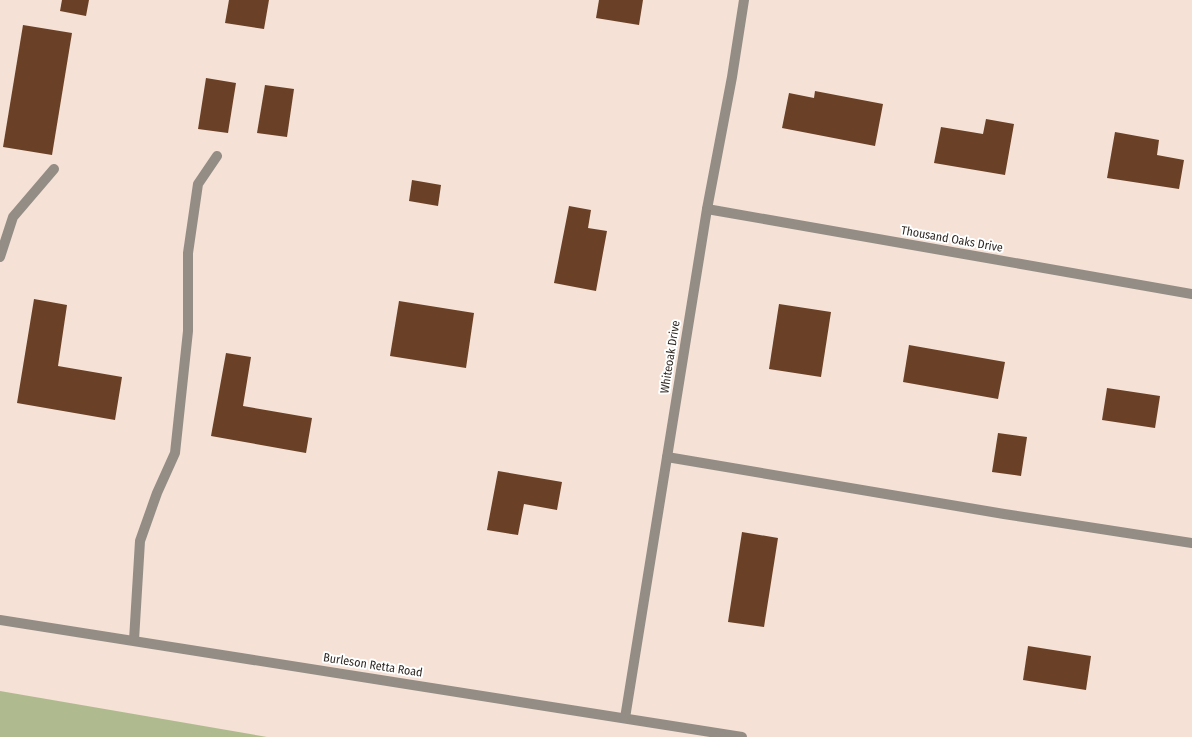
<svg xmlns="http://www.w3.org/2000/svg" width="1192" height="737" viewBox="0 0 1192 737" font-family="'Fira Sans Condensed',sans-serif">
  <rect width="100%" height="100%" fill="#f5e1d5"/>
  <path fill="#afbb8e" d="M0 691 267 737H0Z"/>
  <g fill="#6a4026">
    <path d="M62 0H89L86 16 60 11Z"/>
    <path d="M229 0H269L264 29 225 23Z"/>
    <path d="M599 0H643L639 25 596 18Z"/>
    <path d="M23 25 72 33 52 155 3 147Z"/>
    <path d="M206 78 236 83 228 133 198 129Z"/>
    <path d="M265 85 294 89 287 137 257 133Z"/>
    <path d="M815 91 883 104 875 146 782 128 789 93 814 98Z"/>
    <path d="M986 119 1014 124 1005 175 934 163 941 127 983 134Z"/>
    <path d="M1115 132 1159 140 1157 155 1184 160 1179 189 1107 178Z"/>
    <path d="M412 180 441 185 438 206 409 201Z"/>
    <path d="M569 206 591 210 588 228 607 231 596 291 554 283Z"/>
    <path d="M34 299 67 305 58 366 122 377 115 420 17 403Z"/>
    <path d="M399 301 474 313 466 368 390 356Z"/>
    <path d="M779 304 831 312 821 377 769 369Z"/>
    <path d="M909 345 1005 362 998 399 903 382Z"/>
    <path d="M226 353 251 357 243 406 312 418 306 453 211 436Z"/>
    <path d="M1107 388 1160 396 1155 428 1102 420Z"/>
    <path d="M998 433 1027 437 1021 476 992 472Z"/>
    <path d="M498 471 562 482 557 510 524 504 518 535 487 530Z"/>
    <path d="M742 532 778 538 764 627 728 622Z"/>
    <path d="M1028 646 1091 656 1086 690 1023 680Z"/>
  </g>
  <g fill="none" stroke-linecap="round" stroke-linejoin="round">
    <g stroke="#938d86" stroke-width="10">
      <path d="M707 209 1192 294"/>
      <path d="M0 257 13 217 54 169"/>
      <path d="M667 457 1004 514 1192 543"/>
      <path d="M0 620 742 737"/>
      <path d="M134 640 140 541 157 493 175 453 188 331V253L198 184 217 156"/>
      <path d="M625 718 707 209 732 77 744 0"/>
    </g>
  </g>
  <g text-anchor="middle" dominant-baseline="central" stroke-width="4" stroke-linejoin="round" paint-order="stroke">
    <g font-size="12" fill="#322b26" stroke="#fff">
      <text transform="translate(952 239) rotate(10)">Thousand Oaks Drive</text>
      <text transform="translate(670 357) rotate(-81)">Whiteoak Drive</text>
      <text transform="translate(373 665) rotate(9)">Burleson Retta Road</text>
    </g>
  </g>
</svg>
